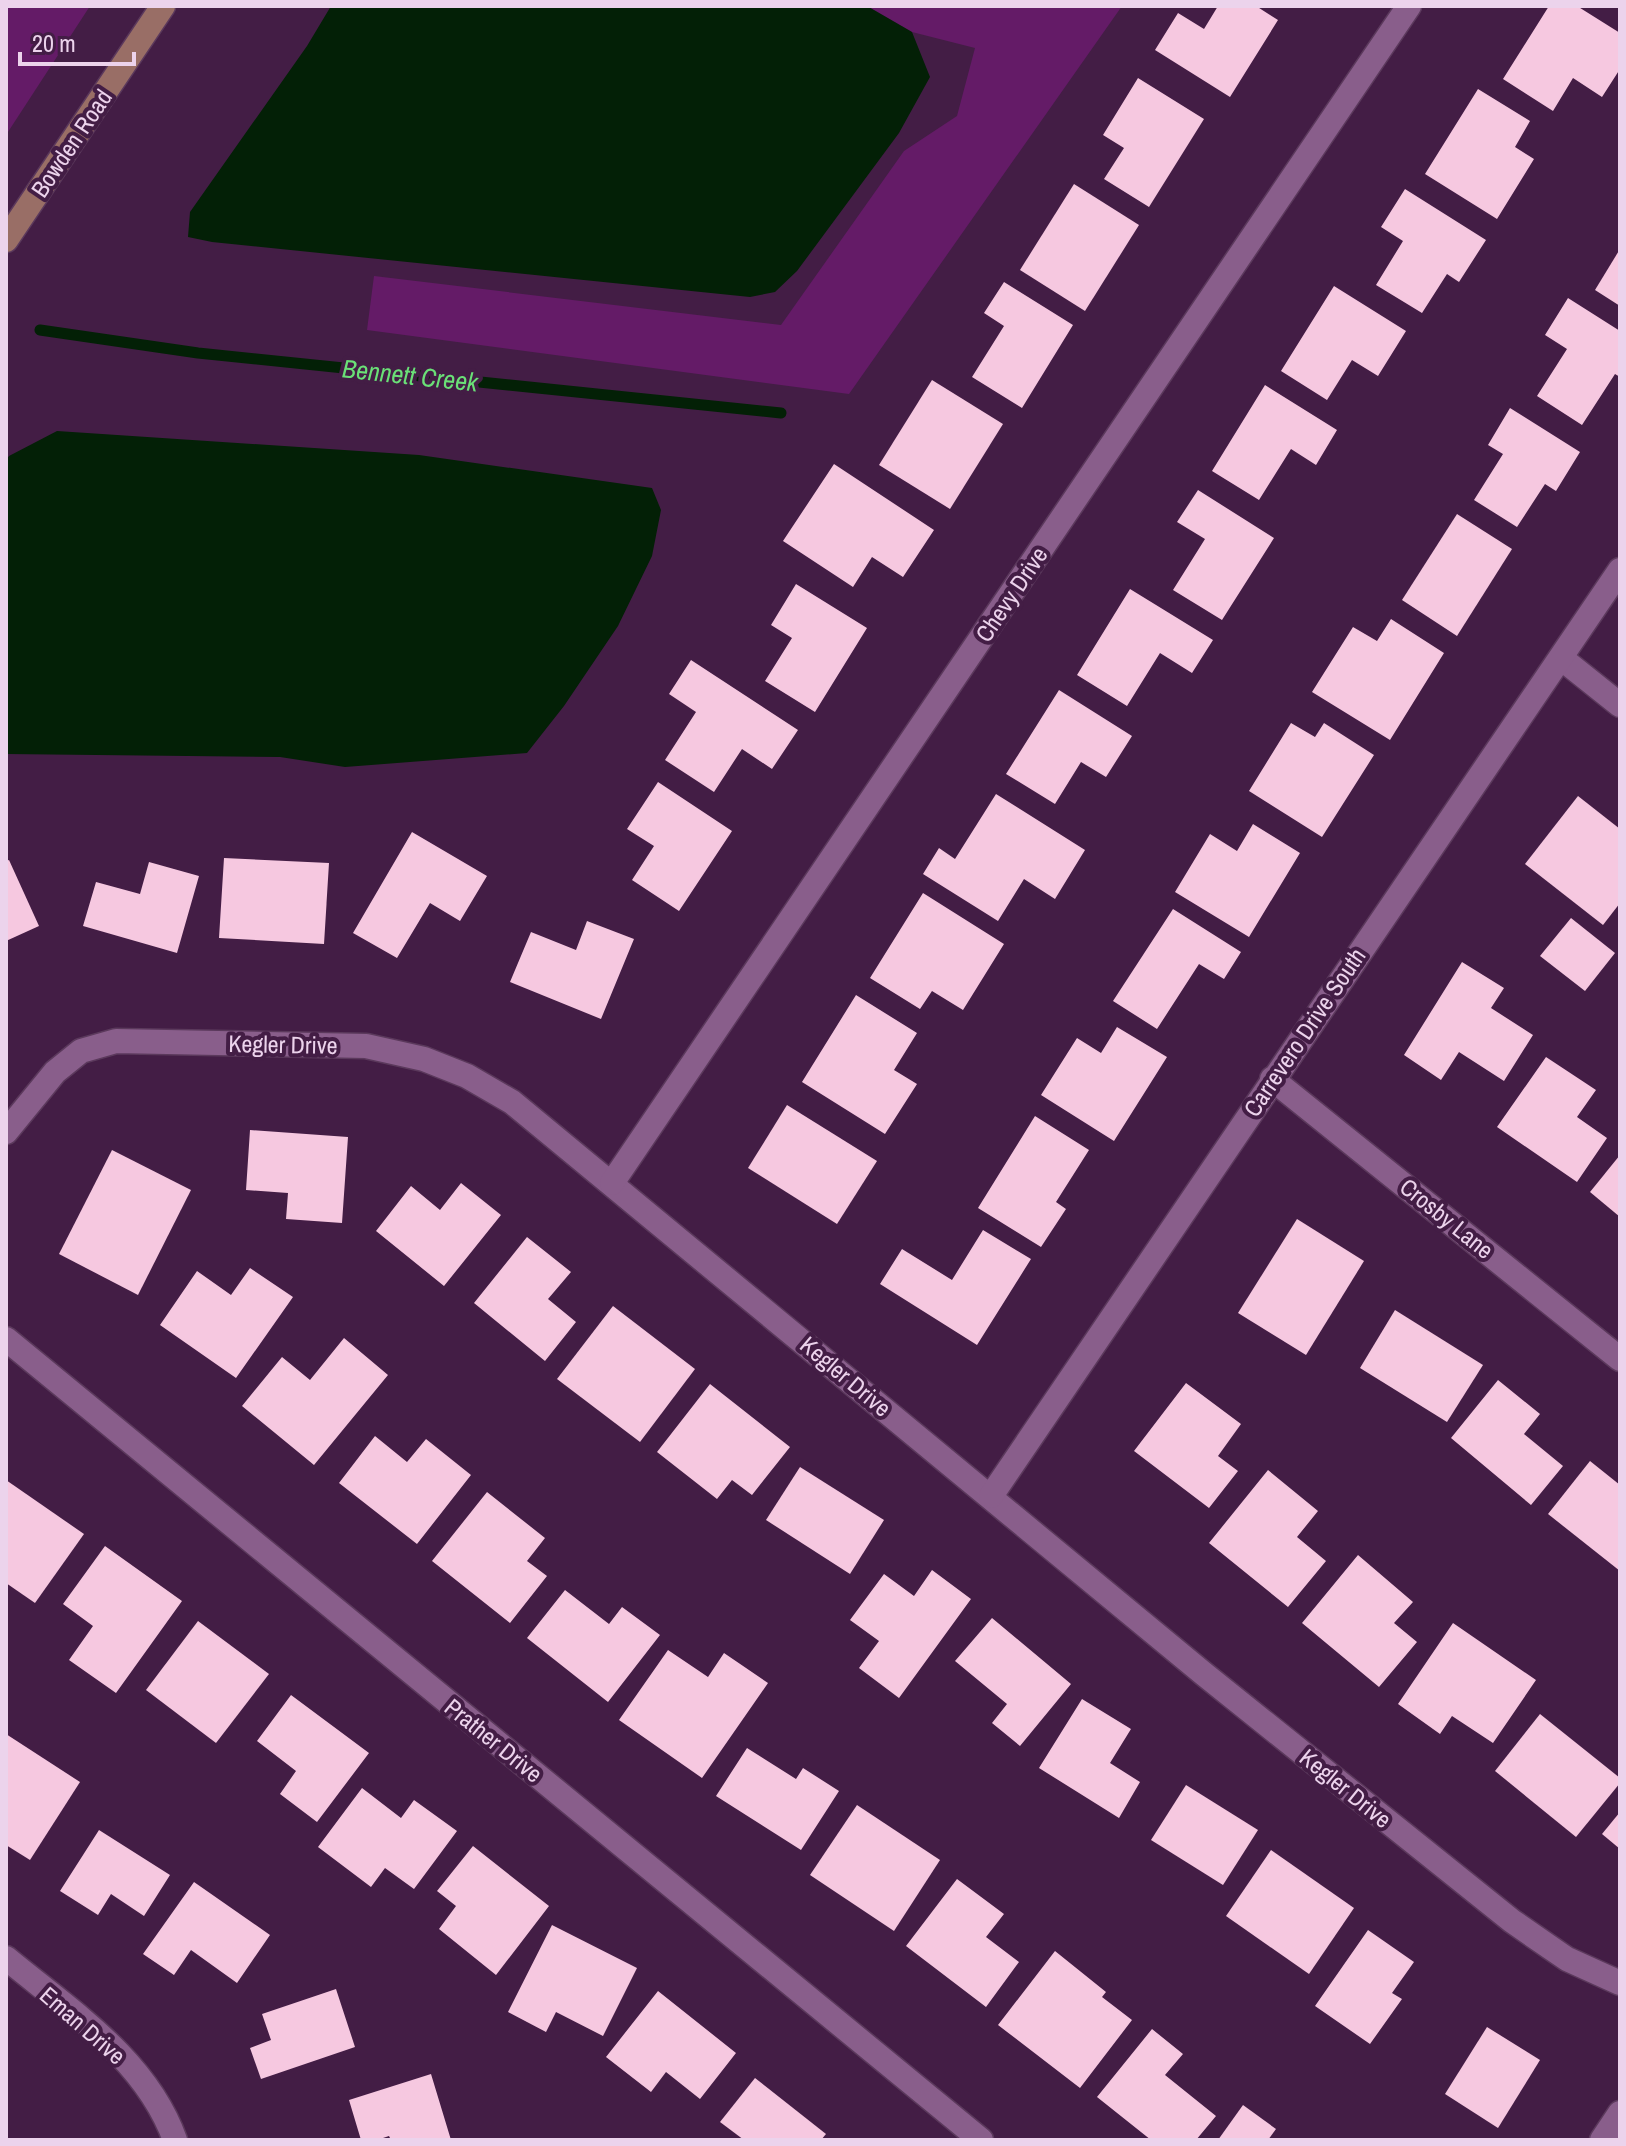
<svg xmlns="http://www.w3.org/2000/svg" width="1626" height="2146" viewBox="0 0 1626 2146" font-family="'Archivo Narrow',sans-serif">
  <rect width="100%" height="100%" fill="#431d45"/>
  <g fill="#641b67">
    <path d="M6 6H90L6 135Z"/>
    <path d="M867 6H1122L849 394 367 330 374 276 781 325 904 151 957 116 975 48 912 32Z"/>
  </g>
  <g fill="#032006">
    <path d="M331 6H867L912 32 930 77 899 133 797 271 775 292 750 297 212 242 188 237 190 212 307 46Z"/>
    <path d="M57 431 419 455 652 488 661 510 652 556 618 626 564 706 527 753 345 767 280 757 6 754V460L9 456Z"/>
  </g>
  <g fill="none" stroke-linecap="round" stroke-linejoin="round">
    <path stroke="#032006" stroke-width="11" d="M40 330 198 353 781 413"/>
  </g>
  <g fill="#f6c8e0">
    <path d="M1218 6H1256L1278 20 1230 97 1155 50 1178 13 1204 29Z"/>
    <path d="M1549 6H1577L1620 33V69L1602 97 1573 78 1553 111 1503 79Z"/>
    <path d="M1138 78 1204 119 1149 207 1104 179 1124 148 1103 135Z"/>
    <path d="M1478 89 1530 121 1515 147 1534 159 1497 219 1425 174Z"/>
    <path d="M1074 184 1139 225 1085 311 1020 270Z"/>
    <path d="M1405 189 1486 240 1459 282 1447 274 1422 313 1376 285 1403 241 1381 227Z"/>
    <path d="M1620 249V306L1595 290Z"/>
    <path d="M1004 282 1073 325 1022 408 972 377 1004 326 984 313Z"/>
    <path d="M1334 286 1406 331 1378 376 1352 360 1327 400 1281 371Z"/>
    <path d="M1568 298 1620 331V377L1615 374 1582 425 1537 396 1567 349 1545 335Z"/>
    <path d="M932 380 1003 424 950 509 879 465Z"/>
    <path d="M1265 385 1337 430 1316 465 1291 449 1259 500 1212 471Z"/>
    <path d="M1510 408 1580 452 1556 491 1545 484 1517 527 1474 500 1503 454 1488 445Z"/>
    <path d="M834 464 934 530 903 577 872 557 853 587 783 541Z"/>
    <path d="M1198 490 1274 538 1222 620 1173 590 1205 539 1177 522Z"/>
    <path d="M1457 514 1512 549 1457 636 1402 600Z"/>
    <path d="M796 584 867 628 815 712 765 681 792 638 771 625Z"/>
    <path d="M1130 589 1213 640 1192 673 1160 653 1127 706 1077 675Z"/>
    <path d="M1391 619 1444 653 1390 740 1312 692 1353 627 1377 641Z"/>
    <path d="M691 660 798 730 772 769 742 749 714 792 665 760 696 712 669 694Z"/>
    <path d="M1059 690 1132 736 1106 777 1081 762 1055 804 1006 774Z"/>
    <path d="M1291 723 1315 737 1324 723 1374 755 1322 837 1249 791Z"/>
    <path d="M658 782 732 831 679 911 632 880 654 846 627 829Z"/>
    <path d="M996 794 1085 850 1055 899 1024 879 998 921 923 874 939 848 955 859Z"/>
    <path d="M1578 796 1620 829V903L1603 925 1525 864Z"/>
    <path d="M1253 824 1300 853 1249 937 1175 892 1210 834 1237 851Z"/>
    <path d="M412 832 487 876 460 921 430 903 397 958 353 933Z"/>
    <path d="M224 858 329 863 324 944 219 938Z"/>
    <path d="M9 860 39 926 6 941V861Z"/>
    <path d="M149 862 199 876 177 953 83 926 96 882 140 894Z"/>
    <path d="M923 893 1004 944 963 1010 932 991 920 1009 870 978Z"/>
    <path d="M1173 909 1241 952 1224 979 1199 964 1157 1029 1113 1001Z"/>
    <path d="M1571 918 1615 953 1585 991 1540 956Z"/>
    <path d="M587 921 634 939 601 1019 510 982 531 932 576 950Z"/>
    <path d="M1462 962 1504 988 1491 1008 1533 1035 1504 1081 1459 1052 1441 1080 1404 1055Z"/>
    <path d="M856 995 917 1033 894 1070 917 1084 885 1134 802 1082Z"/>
    <path d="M1117 1027 1167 1057 1114 1141 1041 1095 1077 1038 1101 1053Z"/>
    <path d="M1546 1057 1596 1090 1577 1117 1607 1138 1577 1182 1497 1127Z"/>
    <path d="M787 1105 877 1161 837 1224 748 1168Z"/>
    <path d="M1035 1116 1089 1150 1056 1202 1066 1209 1041 1247 978 1208Z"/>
    <path d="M250 1130 348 1137 342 1223 286 1219 288 1193 246 1190Z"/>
    <path d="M112 1150 191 1190 138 1295 59 1254Z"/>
    <path d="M1620 1155V1217L1590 1192Z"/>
    <path d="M461 1183 501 1215 444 1286 376 1231 411 1186 440 1210Z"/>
    <path d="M1297 1219 1364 1261 1306 1355 1238 1313Z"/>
    <path d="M983 1230 1031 1259 977 1345 880 1284 902 1249 952 1280Z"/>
    <path d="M527 1237 571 1272 548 1299 576 1322 545 1361 474 1303Z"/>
    <path d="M250 1268 293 1297 236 1378 160 1325 197 1271 231 1295Z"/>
    <path d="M613 1306 695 1369 640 1442 557 1379Z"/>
    <path d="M1395 1310 1483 1365 1447 1422 1360 1368Z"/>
    <path d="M344 1338 388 1375 314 1465 242 1406 282 1357 310 1380Z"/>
    <path d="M1498 1380 1540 1414 1524 1434 1563 1466 1531 1505 1451 1438Z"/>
    <path d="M1186 1383 1241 1424 1218 1456 1238 1471 1209 1508 1134 1451Z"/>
    <path d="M710 1384 790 1447 752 1495 732 1480 717 1499 657 1452Z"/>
    <path d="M375 1436 407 1462 426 1439 471 1475 417 1544 339 1483Z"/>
    <path d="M1590 1461 1620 1485V1571L1548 1514Z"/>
    <path d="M800 1467 884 1520 850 1574 766 1520Z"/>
    <path d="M1268 1470 1318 1511 1297 1537 1326 1561 1288 1607 1209 1543Z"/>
    <path d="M6 1480 84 1534 35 1603 6 1583Z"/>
    <path d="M487 1492 545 1538 527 1561 547 1576 510 1623 432 1561Z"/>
    <path d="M105 1546 182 1601 116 1693 69 1660 93 1626 63 1604Z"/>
    <path d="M1358 1555 1413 1602 1394 1623 1417 1642 1379 1687 1302 1623Z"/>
    <path d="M932 1570 971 1599 899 1698 859 1668 879 1641 850 1620 884 1574 914 1596Z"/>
    <path d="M565 1590 609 1624 622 1607 660 1635 608 1702 527 1638Z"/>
    <path d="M992 1618 1071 1684 1020 1746 992 1723 1007 1704 955 1661Z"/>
    <path d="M198 1621 269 1674 216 1743 146 1690Z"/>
    <path d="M1453 1623 1536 1680 1493 1743 1452 1716 1440 1734 1398 1704Z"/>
    <path d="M668 1650 708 1677 724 1653 768 1683 702 1778 619 1720Z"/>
    <path d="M291 1695 369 1753 317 1822 280 1794 296 1771 257 1741Z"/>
    <path d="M1082 1699 1131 1729 1110 1763 1140 1782 1119 1818 1039 1768Z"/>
    <path d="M1540 1714 1620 1778V1783L1576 1837 1495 1771Z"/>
    <path d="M6 1734 80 1782 30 1860 6 1845Z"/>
    <path d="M747 1748 796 1779 803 1768 839 1791 801 1850 716 1796Z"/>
    <path d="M1186 1785 1258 1830 1223 1885 1151 1840Z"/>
    <path d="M362 1788 401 1818 414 1800 457 1831 414 1889 385 1868 371 1887 318 1847Z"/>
    <path d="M857 1805 940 1860 894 1931 810 1875Z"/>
    <path d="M1620 1812V1849L1602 1834Z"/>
    <path d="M99 1830 170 1875 144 1916 111 1894 98 1915 60 1891Z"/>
    <path d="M473 1846 549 1906 496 1975 439 1929 456 1906 437 1891Z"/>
    <path d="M1271 1850 1354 1908 1309 1974 1226 1916Z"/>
    <path d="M957 1879 1004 1914 986 1937 1019 1962 986 2007 906 1946Z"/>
    <path d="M194 1882 270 1935 237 1983 191 1950 174 1975 143 1954Z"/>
    <path d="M552 1925 637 1968 603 2036 556 2012 546 2032 508 2012Z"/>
    <path d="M1368 1930 1414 1962 1392 1993 1402 1999 1370 2044 1315 2006Z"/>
    <path d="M1055 1951 1106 1992 1102 1997 1132 2020 1080 2088 998 2025Z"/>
    <path d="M336 1989 355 2047 261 2079 250 2048 271 2040 262 2014Z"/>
    <path d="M658 1991 736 2053 700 2099 666 2072 651 2092 606 2057Z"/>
    <path d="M1487 2027 1540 2060 1498 2128 1445 2094Z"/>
    <path d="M1152 2029 1183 2054 1165 2075 1216 2116 1196 2140H1151L1097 2097Z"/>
    <path d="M431 2074 451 2140H391L389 2136 377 2140H361L349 2100Z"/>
    <path d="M755 2078 826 2134 821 2140H744L720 2122Z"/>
    <path d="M1243 2105 1276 2129 1268 2140H1218Z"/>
  </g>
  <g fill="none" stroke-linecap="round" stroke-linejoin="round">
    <defs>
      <g id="street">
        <path d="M1561 658 1620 705"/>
        <path d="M1272 1079 1620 1359"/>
        <path d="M6 1132 55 1072 81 1051 116 1041 366 1046 424 1059 467 1076 512 1102 1204 1674 1512 1921 1567 1959 1620 1983"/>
        <path d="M612 1183 1409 6"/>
        <path d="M6 1339 981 2140"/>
        <path d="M991 1496 1620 570"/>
        <path d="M6 1958C70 2011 146 2059 175 2140"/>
        <path d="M1602 2140 1620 2113"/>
      </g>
      <path id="secondary" d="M6 240 163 6"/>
    </defs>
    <use href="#street" stroke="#5b395c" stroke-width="27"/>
    <use href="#secondary" stroke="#5b395c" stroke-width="27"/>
    <use href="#street" stroke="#895e8b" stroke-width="24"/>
    <use href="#secondary" stroke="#996e66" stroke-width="24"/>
  </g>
  <g text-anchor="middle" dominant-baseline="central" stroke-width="8" stroke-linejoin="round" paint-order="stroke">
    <g font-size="24" fill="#ecd3ec" stroke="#431d45">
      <text transform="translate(71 143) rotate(-56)">Bowden Road</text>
      <text transform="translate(1011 594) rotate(-56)">Chevy Drive</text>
      <text transform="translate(1304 1032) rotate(-56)">Carrevero Drive South</text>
      <text transform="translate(283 1044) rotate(1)">Kegler Drive</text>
      <text transform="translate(1447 1218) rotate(39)">Crosby Lane</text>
      <text transform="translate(846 1376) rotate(40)">Kegler Drive</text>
      <text transform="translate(494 1740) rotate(39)">Prather Drive</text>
      <text transform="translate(1346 1788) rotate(39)">Kegler Drive</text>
      <text transform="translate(83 2025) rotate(41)">Eman Drive</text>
    </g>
    <g font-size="26" font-style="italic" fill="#6ae077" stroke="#431d45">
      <text transform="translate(410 375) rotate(6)">Bennett Creek</text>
    </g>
  </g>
  <rect width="1626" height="2146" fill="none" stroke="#ecd3ec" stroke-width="16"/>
  <path d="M20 52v12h114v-12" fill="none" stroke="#ecd3ec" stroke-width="4"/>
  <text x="32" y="52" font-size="24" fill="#ecd3ec" stroke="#431d45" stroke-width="6" paint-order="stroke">20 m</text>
</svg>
